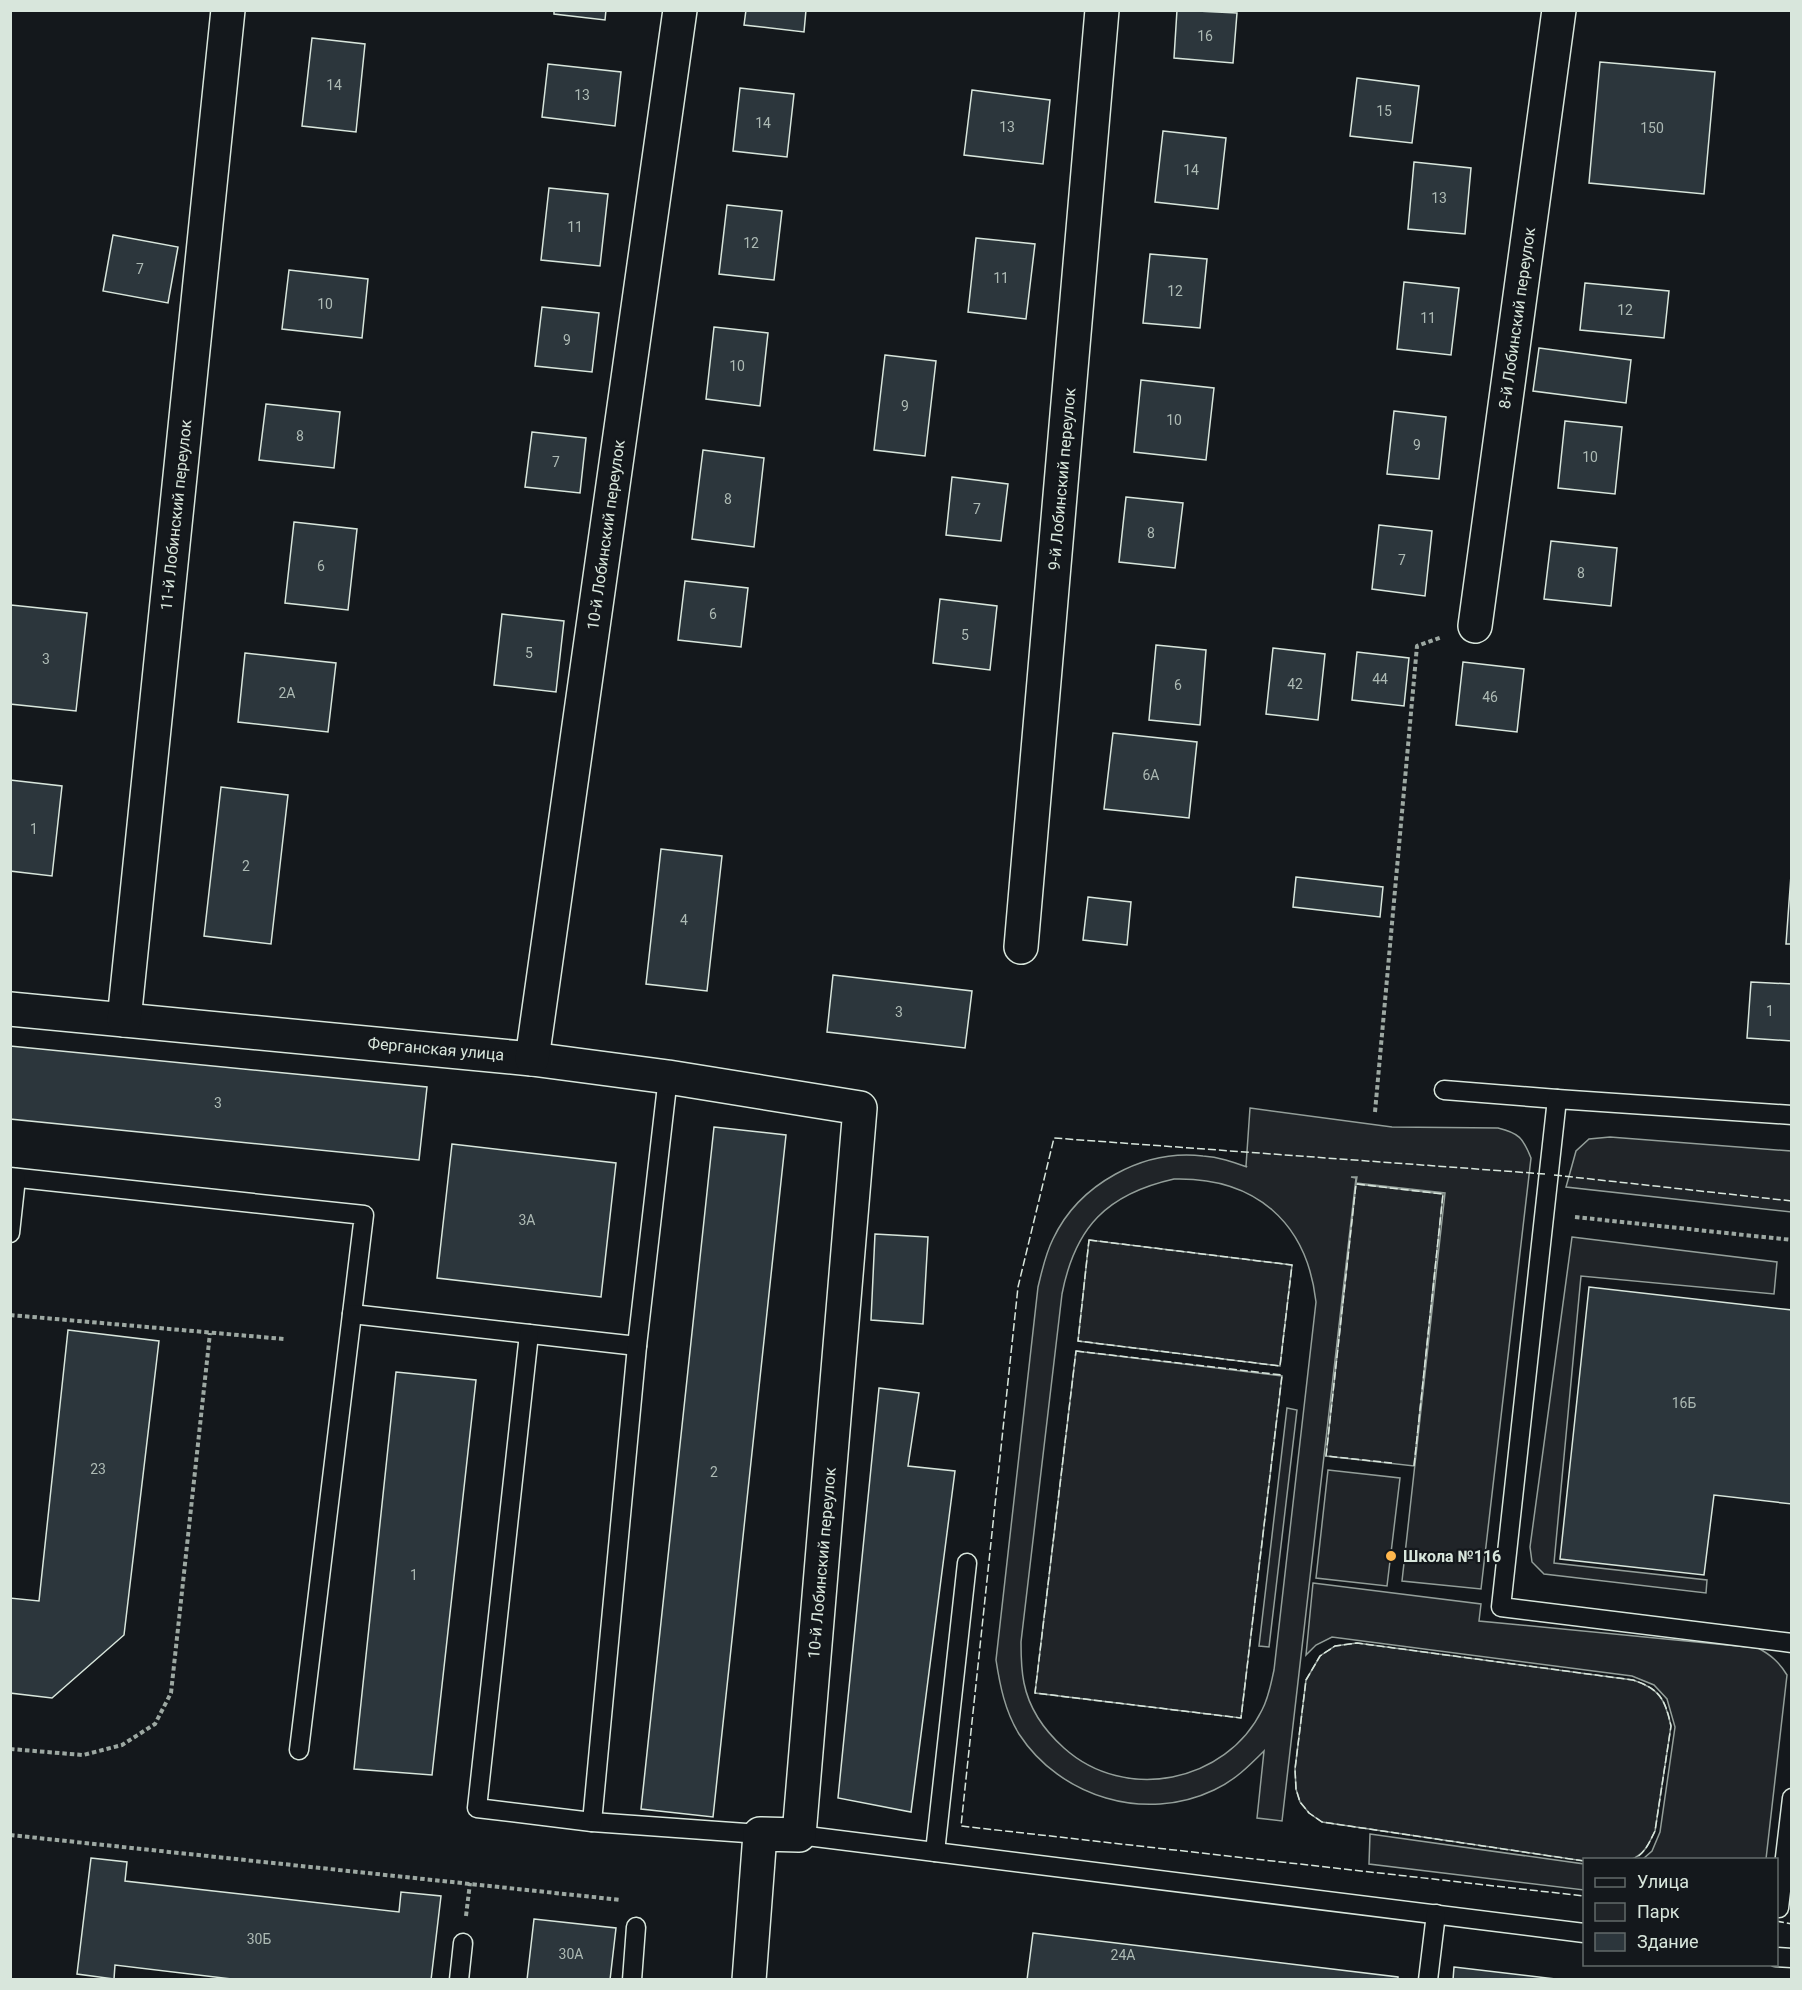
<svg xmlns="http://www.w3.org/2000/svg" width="1802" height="1990" viewBox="0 0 1802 1990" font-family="Roboto,sans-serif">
  <rect width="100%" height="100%" fill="#14181c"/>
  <g fill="#202428" stroke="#939e99" stroke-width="1.5" fill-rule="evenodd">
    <path d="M1250 1108 1392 1127 1498 1128C1519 1133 1523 1138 1531 1158L1481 1589 1402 1581 1445 1193 1356 1183 1357 1177H1351L1356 1178 1282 1821 1257 1818 1264 1751C1249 1766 1234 1781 1214 1790 1145 1823 1060 1797 1019 1734 1005 1711 1000 1686 996 1660L1038 1287C1042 1271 1045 1255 1053 1239 1079 1184 1143 1149 1203 1156 1219 1157 1233 1162 1247 1167L1246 1166ZM1174 1179C1255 1177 1307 1222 1316 1302L1274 1670C1271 1683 1269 1697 1262 1710 1226 1783 1125 1803 1064 1748 1045 1731 1029 1708 1024 1683 1021 1669 1021 1655 1021 1642L1062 1294C1075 1227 1107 1194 1174 1179Z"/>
    <path d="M1610 1137 1791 1151V1212L1566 1187 1576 1151 1589 1139Z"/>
    <path d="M1356 1184 1443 1194 1414 1466 1326 1456Z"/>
    <path d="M1572 1237 1777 1262 1774 1294 1581 1276 1554 1563 1707 1580 1706 1593 1544 1574 1532 1562 1530 1547Z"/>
    <path d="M1089 1240 1292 1265 1280 1366 1078 1341Z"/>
    <path d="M1076 1351 1282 1376 1241 1718 1035 1693Z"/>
    <path d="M1287 1408 1297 1410 1269 1647 1259 1646Z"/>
    <path d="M1328 1470 1400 1478 1387 1586 1316 1578Z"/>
    <path d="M1313 1583 1481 1604 1479 1621 1758 1648C1771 1655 1779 1662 1787 1675L1766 1859H1643L1652 1851 1660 1832 1675 1727 1667 1699 1654 1685 1632 1676 1332 1637 1316 1645 1306 1655Z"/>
    <path d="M1357 1643 1633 1680C1660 1689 1665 1699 1671 1726L1655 1831C1649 1843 1645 1854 1632 1859L1584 1860V1861L1322 1822 1309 1813 1300 1802 1296 1789 1295 1769 1306 1680 1320 1656 1335 1646Z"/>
    <path d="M1370 1834 1584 1864V1890L1369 1864Z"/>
  </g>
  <g fill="#2c363c" stroke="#d8e6dc" stroke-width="1.5">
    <path d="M554 10H606L605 20 554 14Z"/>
    <path d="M746 10H806L804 32 744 25Z"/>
    <path d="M1177 10 1237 13 1233 63 1174 58Z"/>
    <path d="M312 38 365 44 356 132 302 126Z"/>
    <path d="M1600 62 1715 72 1704 194 1589 183Z"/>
    <path d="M548 64 621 72 615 126 542 117Z"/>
    <path d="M1357 78 1419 86 1412 143 1350 136Z"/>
    <path d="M740 88 794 94 787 157 733 151Z"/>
    <path d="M972 90 1050 100 1043 164 964 155Z"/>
    <path d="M1163 131 1226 138 1218 209 1155 202Z"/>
    <path d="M1414 162 1471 168 1465 234 1408 229Z"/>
    <path d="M549 188 608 194 600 266 541 260Z"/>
    <path d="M727 205 782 211 774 280 719 274Z"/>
    <path d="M113 235 178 247 168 303 103 291Z"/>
    <path d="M976 238 1035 244 1026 319 968 312Z"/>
    <path d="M1150 254 1207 259 1200 328 1143 323Z"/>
    <path d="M289 270 368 279 362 338 282 329Z"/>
    <path d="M1404 282 1459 288 1451 355 1397 349Z"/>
    <path d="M1585 283 1669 291 1664 338 1580 330Z"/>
    <path d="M542 307 599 313 592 372 535 366Z"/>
    <path d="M714 327 768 333 760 406 706 399Z"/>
    <path d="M1539 348 1631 360 1626 403 1533 391Z"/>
    <path d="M885 355 936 361 925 456 874 450Z"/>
    <path d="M1141 380 1214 388 1206 460 1134 452Z"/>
    <path d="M266 404 340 412 334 468 259 460Z"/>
    <path d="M1394 411 1446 417 1439 479 1387 474Z"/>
    <path d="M1565 421 1622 427 1615 494 1558 488Z"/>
    <path d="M532 432 586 438 580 493 525 487Z"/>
    <path d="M703 450 764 458 754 547 692 539Z"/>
    <path d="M952 477 1008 484 1001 541 946 535Z"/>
    <path d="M1126 497 1183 503 1175 568 1119 562Z"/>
    <path d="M294 522 357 529 348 610 285 603Z"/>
    <path d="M1379 525 1432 531 1425 596 1372 589Z"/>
    <path d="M1551 541 1617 548 1611 606 1544 599Z"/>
    <path d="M685 581 748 588 741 647 678 640Z"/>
    <path d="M940 599 997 606 990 670 933 663Z"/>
    <path d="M11 605 87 613 76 711 10 704Z"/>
    <path d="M502 614 564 621 556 692 494 685Z"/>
    <path d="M1156 645 1206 650 1200 725 1149 720Z"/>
    <path d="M1273 648 1325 654 1318 720 1266 714Z"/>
    <path d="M1357 652 1409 658 1404 706 1352 700Z"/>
    <path d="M245 653 336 663 328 732 238 722Z"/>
    <path d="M1463 662 1524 669 1517 732 1456 725Z"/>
    <path d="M1113 733 1197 742 1189 818 1104 809Z"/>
    <path d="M10 780 62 786 52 876 10 871Z"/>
    <path d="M221 787 288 795 271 944 204 936Z"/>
    <path d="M661 849 722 856 707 991 646 984Z"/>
    <path d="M1791 875H1792V944H1786Z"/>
    <path d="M1296 877 1383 887 1380 917 1293 907Z"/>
    <path d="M1088 897 1131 902 1127 945 1083 940Z"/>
    <path d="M833 975 972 991 965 1048 827 1032Z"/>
    <path d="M1751 982 1792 984V1041L1747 1038Z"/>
    <path d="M10 1046 427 1087 419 1160 10 1119Z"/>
    <path d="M714 1127 786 1135 713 1817 641 1809Z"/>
    <path d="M452 1144 616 1163 601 1297 437 1278Z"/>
    <path d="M875 1234 928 1237 923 1324 871 1320Z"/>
    <path d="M1589 1287 1792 1310V1504L1714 1495 1704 1575 1560 1559Z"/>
    <path d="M68 1330 159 1341 124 1635 52 1698 10 1693V1598L39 1601Z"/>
    <path d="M396 1372 476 1380 432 1775 354 1769Z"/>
    <path d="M879 1388 919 1393 908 1466 955 1471 911 1812 838 1798Z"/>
    <path d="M91 1858 127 1862 125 1881 399 1912 401 1892 441 1896 431 1980H240L115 1965 114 1979 77 1974Z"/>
    <path d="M534 1919 616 1928 610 1980H527Z"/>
    <path d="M1033 1933 1398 1977V1980H1027Z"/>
    <path d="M1454 1967 1564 1980H1453Z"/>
  </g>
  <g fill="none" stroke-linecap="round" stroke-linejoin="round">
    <defs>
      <g id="lane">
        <path d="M1444 1090 1557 1099"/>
        <path d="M1792 1115 1557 1099 1501 1607 1792 1643"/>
        <path d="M10 1177 364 1215 299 1750"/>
        <path d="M10 1233 16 1178"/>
        <path d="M352 1314 637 1346"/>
        <path d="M529 1334 477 1808 592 1822 760 1834"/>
        <path d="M592 1822 637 1346 668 1077"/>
        <path d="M799 1835 1584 1933"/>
        <path d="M935 1852 967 1563"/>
        <path d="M1779 1908 1792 1798"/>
        <path d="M1776 1957 1792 1958"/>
        <path d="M459 1980 463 1943"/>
        <path d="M632 1980 636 1927"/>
        <path d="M1428 1980 1436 1914"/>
      </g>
      <g id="street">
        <path d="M1475 626 1559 10"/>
        <path d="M1021 947 1102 10"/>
        <path d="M10 1009 532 1059 668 1077 860 1108 799 1835 760 1834 749 1980"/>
        <path d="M124 1020 228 10"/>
        <path d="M532 1059 680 10"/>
      </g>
    </defs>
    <use href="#lane" stroke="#d8e6dc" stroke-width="21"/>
    <use href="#street" stroke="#d8e6dc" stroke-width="36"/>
    <g stroke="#9da8a2" stroke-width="4" stroke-dasharray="4.5 3" stroke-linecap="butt">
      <path d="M1375 1112 1417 646 1442 637"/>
      <path d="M1575 1217 1792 1240"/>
      <path d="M10 1315 284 1339"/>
      <path d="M10 1749 83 1755 122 1745 155 1724 171 1693 210 1333"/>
      <path d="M10 1835 621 1900"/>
      <path d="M466 1916 470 1883"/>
    </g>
    <use href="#lane" stroke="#14181c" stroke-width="18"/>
    <use href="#street" stroke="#14181c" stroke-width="33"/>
    <g stroke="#d8e6dc" stroke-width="1.5" stroke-dasharray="8 3" stroke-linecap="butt">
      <path d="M1545 1174 1054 1138 1018 1287 961 1826 1584 1896"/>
      <path d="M1554 1175 1792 1201"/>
      <path d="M1089 1240 1292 1265 1280 1366 1078 1341Z"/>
      <path d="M1076 1351 1282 1375 1241 1718 1035 1693Z"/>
      <path d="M1392 1463 1326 1456 1356 1184 1443 1194 1414 1466"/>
      <path d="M1584 1861 1322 1822 1309 1813 1300 1802 1296 1789 1295 1769 1306 1680 1320 1656 1335 1646 1357 1643 1633 1680C1660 1689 1665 1699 1671 1726L1655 1831C1649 1843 1645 1854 1632 1860"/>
      <path d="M1776 1921 1792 1924"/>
    </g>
  </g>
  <circle fill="#ffb74d" stroke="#14181c" stroke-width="2" cx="1391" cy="1556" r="6"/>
  <g text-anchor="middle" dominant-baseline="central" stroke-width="4.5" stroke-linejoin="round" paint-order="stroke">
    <g font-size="14" fill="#adbab4">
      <text x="1205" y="36">16</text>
      <text x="334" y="85">14</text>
      <text x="582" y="95">13</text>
      <text x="1384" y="111">15</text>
      <text x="763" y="123">14</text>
      <text x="1007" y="127">13</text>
      <text x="1652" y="128">150</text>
      <text x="1191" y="170">14</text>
      <text x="1439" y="198">13</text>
      <text x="575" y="227">11</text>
      <text x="751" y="243">12</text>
      <text x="140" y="269">7</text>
      <text x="1001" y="278">11</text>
      <text x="1175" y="291">12</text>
      <text x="325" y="304">10</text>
      <text x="1625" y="310">12</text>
      <text x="1428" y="318">11</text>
      <text x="567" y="340">9</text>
      <text x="737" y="366">10</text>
      <text x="905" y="406">9</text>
      <text x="1174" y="420">10</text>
      <text x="300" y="436">8</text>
      <text x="1417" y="445">9</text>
      <text x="1590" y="457">10</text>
      <text x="556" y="462">7</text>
      <text x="728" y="499">8</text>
      <text x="977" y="509">7</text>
      <text x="1151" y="533">8</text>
      <text x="1402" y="560">7</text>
      <text x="321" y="566">6</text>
      <text x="1581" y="573">8</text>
      <text x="713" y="614">6</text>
      <text x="965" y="635">5</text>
      <text x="529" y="653">5</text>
      <text x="46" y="659">3</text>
      <text x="1380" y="679">44</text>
      <text x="1295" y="684">42</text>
      <text x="1178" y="685">6</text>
      <text x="287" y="693">2А</text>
      <text x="1490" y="697">46</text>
      <text x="1151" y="775">6А</text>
      <text x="34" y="829">1</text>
      <text x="246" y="866">2</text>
      <text x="684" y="920">4</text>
      <text x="1770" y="1011">1</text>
      <text x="899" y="1012">3</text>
      <text x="218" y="1103">3</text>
      <text x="527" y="1220">3А</text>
      <text x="1684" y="1403">16Б</text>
      <text x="98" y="1469">23</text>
      <text x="714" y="1472">2</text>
      <text x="414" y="1575">1</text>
      <text x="259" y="1939">30Б</text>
      <text x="571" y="1954">30А</text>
      <text x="1123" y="1955">24А</text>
    </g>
    <g font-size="16" fill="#d8e6dc" stroke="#14181c">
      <text transform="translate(1517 318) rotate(-82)">8-й Лобинский переулок</text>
      <text transform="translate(1062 479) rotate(-85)">9-й Лобинский переулок</text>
      <text transform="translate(176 515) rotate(-84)">11-й Лобинский переулок</text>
      <text transform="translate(606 535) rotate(-82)">10-й Лобинский переулок</text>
      <text transform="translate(436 1049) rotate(5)">Ферганская улица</text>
      <text transform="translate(822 1563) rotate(-85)">10-й Лобинский переулок</text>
    </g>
    <g font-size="16" font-weight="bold" fill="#d8e6dc" stroke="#14181c" text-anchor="start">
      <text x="1403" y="1556">Школа №116</text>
    </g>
  </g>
  <rect width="1802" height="1990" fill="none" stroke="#d8e6dc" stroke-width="24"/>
  <rect x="1583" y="1858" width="195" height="108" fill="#14181c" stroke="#626a69" stroke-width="1.5"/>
  <rect x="1595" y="1878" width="30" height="9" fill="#14181c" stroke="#626a69" stroke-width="1.5"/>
  <text x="1637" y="1888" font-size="18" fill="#d8e6dc">Улица</text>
  <rect x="1595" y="1903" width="30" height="18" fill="#202428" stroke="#626a69" stroke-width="1.5"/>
  <text x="1637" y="1918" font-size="18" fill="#d8e6dc">Парк</text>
  <rect x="1595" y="1933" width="30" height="18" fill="#2c363c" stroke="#626a69" stroke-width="1.5"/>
  <text x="1637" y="1948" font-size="18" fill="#d8e6dc">Здание</text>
</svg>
